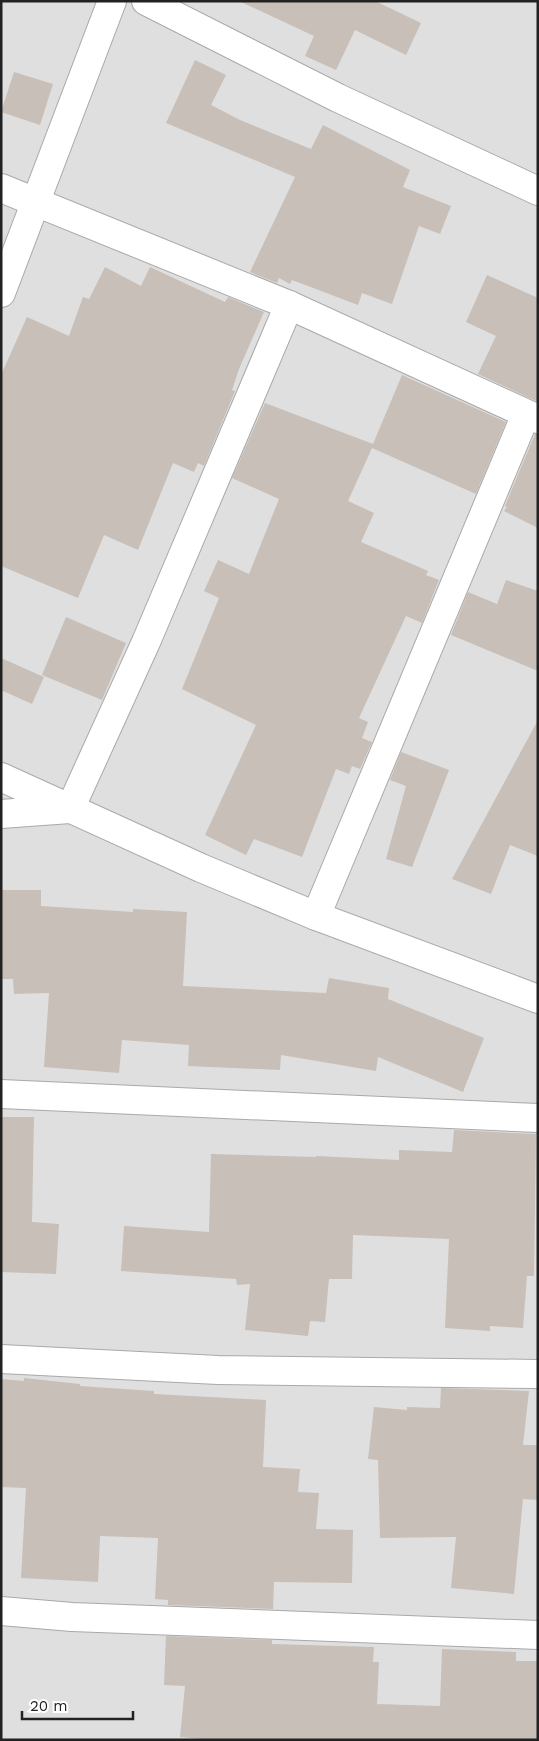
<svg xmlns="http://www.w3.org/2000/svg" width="539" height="1741" viewBox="0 0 539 1741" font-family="'Work Sans',sans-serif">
  <rect width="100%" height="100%" fill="#f2efe9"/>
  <rect fill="#e0dfdf" x="1" y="1" width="537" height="1739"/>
  <g fill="#c7bfb8">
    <path d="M239 1H375L421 23 406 55 355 30 336 70 305 56 314 36Z"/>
    <path d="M195 60 226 75 211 105 240 120 311 149 323 125 410 170 403 187 451 206 440 234 419 226 392 304 362 293 358 305 292 280 290 284 279 278 277 283 250 272 295 177 166 123Z"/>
    <path d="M14 72 53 84 40 125 1 112Z"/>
    <path d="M105 267 141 286 150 267 225 302 228 297 264 312 239 369 232 390 235 391 204 466 198 463 194 472 173 463 138 550 104 535 78 598 1 566V375L27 317 69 336 83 297 89 299Z"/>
    <path d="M487 275 538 298V402L478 374 496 336 466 322Z"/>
    <path d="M402 375 506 422 476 494 372 448 348 501 374 513 361 542 428 571 426 575 439 580 422 623 406 616 359 718 368 722 362 738 372 742 360 769 352 766 349 774 336 769 302 857 254 839 246 855 205 835 256 725 182 689 219 598 204 591 218 560 249 574 279 499 232 478 265 403 373 444Z"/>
    <path d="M535 434H538V528L504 511 507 507 505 506Z"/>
    <path d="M506 580 538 591V671L451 635 468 592 497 604Z"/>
    <path d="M66 617 126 643 102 700 42 675Z"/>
    <path d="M1 658 44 677 32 704 1 690Z"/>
    <path d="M538 720V856L510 845 491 894 452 879Z"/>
    <path d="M401 752 449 770 412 867 386 859 406 786 390 780Z"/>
    <path d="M1 890H41V906L133 912V909L187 912 183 986 326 993 329 978 389 988 388 999 484 1038 463 1092 378 1057 376 1071 281 1055 280 1070 188 1066 189 1045 122 1040 119 1073 44 1067 49 993 14 994 13 979H1Z"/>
    <path d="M1 1117H34L32 1222 59 1224 56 1274 1 1272Z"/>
    <path d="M454 1130 536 1134 534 1276H527L523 1328 490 1326V1331L445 1328 449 1239 353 1235 352 1279H329L325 1322 310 1321 308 1336 245 1330 250 1284 237 1285 236 1279 121 1271 124 1226 209 1232 211 1154 316 1157V1156L399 1160V1150L452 1152Z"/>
    <path d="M24 1378 80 1384V1386L154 1391V1394L266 1400 263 1467 300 1469 298 1492 319 1493 316 1529 353 1530 352 1583 274 1582 273 1609 168 1605V1600L155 1599 158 1538 100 1536 98 1582 21 1578 26 1488 1 1487V1379L24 1381Z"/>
    <path d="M441 1388 529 1391 523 1445H538V1500L523 1499 514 1594 451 1588 456 1537 380 1538 378 1460 368 1459 374 1407 407 1410V1407L440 1408Z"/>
    <path d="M166 1636 272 1640V1644L374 1647 373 1662H379L377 1704 440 1706 442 1649 516 1652V1661H538V1740H213L180 1737 185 1686 164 1685Z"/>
  </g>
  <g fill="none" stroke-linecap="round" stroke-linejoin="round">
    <defs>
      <g id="minor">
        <path d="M146 1 338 98 538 191"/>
        <path d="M1 188 289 305 538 419"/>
        <path d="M1 293 112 1"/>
        <path d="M1 777 201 868 316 916 538 999"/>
        <path d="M1 814 70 809 146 642 289 305"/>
        <path d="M316 916 526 414"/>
        <path d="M1 1094 538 1118"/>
        <path d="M1 1359 218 1370 538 1374"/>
        <path d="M1 1611 72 1617 538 1635"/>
      </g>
    </defs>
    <use href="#minor" stroke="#a9a9a9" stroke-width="30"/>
    <use href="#minor" stroke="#fff" stroke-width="28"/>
  </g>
  <rect width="539" height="1741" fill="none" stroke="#222222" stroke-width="5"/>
  <path d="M22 1711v8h111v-8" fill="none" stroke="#222222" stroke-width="2.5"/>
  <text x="30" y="1711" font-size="15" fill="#222222" stroke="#ffffff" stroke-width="4" paint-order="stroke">20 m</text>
</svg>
